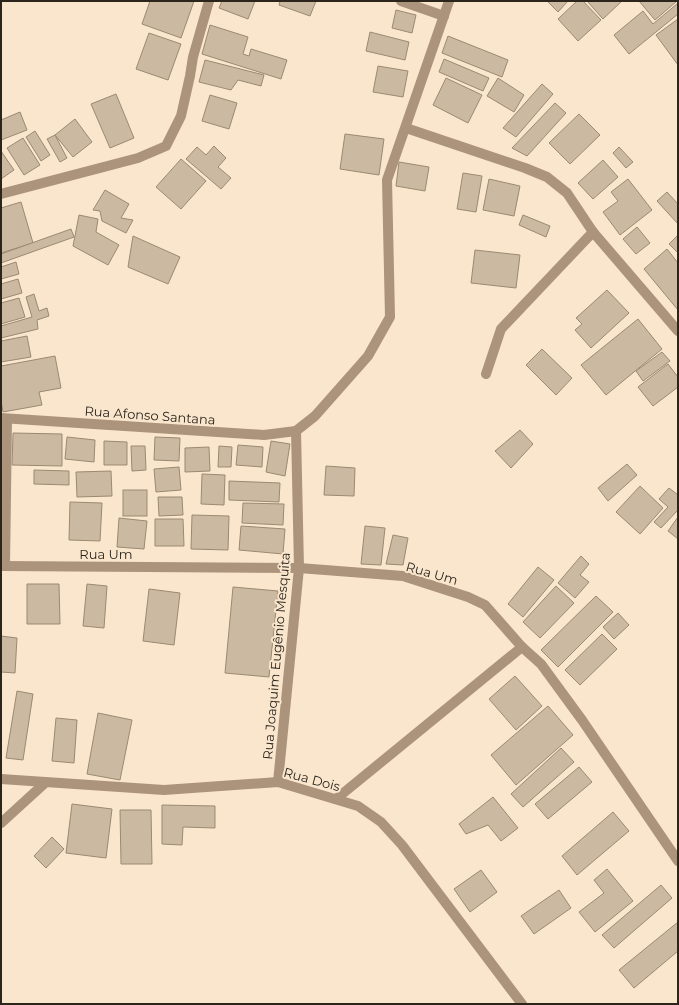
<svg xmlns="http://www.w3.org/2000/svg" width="679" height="1005" viewBox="0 0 679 1005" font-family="Montserrat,sans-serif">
  <rect width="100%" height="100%" fill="#f9e6cd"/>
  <g fill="#ccb9a1" stroke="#9b8972">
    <path d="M150 1H194L181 38 142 24Z"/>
    <path d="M222 1H255L248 19 219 8Z"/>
    <path d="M280 1H316L310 16 279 5Z"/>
    <path d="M547 1H568L558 12Z"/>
    <path d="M577 1H583L601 20 578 41 558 19Z"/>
    <path d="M587 1H622L603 19Z"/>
    <path d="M639 1H677L655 20Z"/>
    <path d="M678 3V14L629 54 614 35 643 11 653 24Z"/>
    <path d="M396 10 416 15 412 33 392 28Z"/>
    <path d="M678 19V65L656 35Z"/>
    <path d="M210 25 248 37 243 54 249 56 251 49 287 60 281 79 202 54Z"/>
    <path d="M370 32 409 42 405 60 366 51Z"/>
    <path d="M149 33 181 44 168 80 136 69Z"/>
    <path d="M448 36 508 60 502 77 442 53Z"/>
    <path d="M444 59 489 78 483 91 439 72Z"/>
    <path d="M205 60 264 75 261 86 238 80 231 90 199 82Z"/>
    <path d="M378 66 408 71 403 97 373 92Z"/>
    <path d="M446 78 482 95 468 123 433 105Z"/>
    <path d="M498 78 524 95 514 112 487 96Z"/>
    <path d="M542 84 553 94 516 137 503 128Z"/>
    <path d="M116 94 134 138 110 148 91 104Z"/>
    <path d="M210 95 237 103 229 129 202 121Z"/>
    <path d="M555 103 566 113 527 156 512 148Z"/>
    <path d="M20 112 27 130 1 140V120Z"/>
    <path d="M579 114 600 135 570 164 549 143Z"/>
    <path d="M75 119 92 142 73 157 55 135Z"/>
    <path d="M35 131 50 155 41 161 26 137Z"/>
    <path d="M345 134 384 139 379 175 340 169Z"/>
    <path d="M55 135 67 158 60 162 47 139Z"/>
    <path d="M23 138 40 165 24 175 7 148Z"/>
    <path d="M214 146 226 158 218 167 231 178 221 189 186 159 197 147 206 155Z"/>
    <path d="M619 147 633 162 626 168 613 153Z"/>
    <path d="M1 151 14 170 1 179Z"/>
    <path d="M181 159 206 181 181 209 156 187Z"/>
    <path d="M603 160 618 177 593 199 578 183Z"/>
    <path d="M399 162 429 167 425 191 396 186Z"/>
    <path d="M463 173 482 176 476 212 457 209Z"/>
    <path d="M489 179 520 186 514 216 483 210Z"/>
    <path d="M628 179 652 210 620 235 603 212 618 201 611 192Z"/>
    <path d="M105 190 129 204 121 218 133 220 126 233 102 221 100 211 93 210Z"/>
    <path d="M667 192 678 204V224L657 201Z"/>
    <path d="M21 202 33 243 1 253V208Z"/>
    <path d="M79 215 98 219 96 232 119 245 108 265 73 246Z"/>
    <path d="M523 215 550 226 546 237 519 225Z"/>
    <path d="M637 227 650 243 636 254 623 239Z"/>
    <path d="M71 229 74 237 1 263V254Z"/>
    <path d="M678 235V253L669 244Z"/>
    <path d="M133 236 180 257 168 284 128 267Z"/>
    <path d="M667 249 678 263V310L644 269Z"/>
    <path d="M475 250 520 255 516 288 471 283Z"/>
    <path d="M16 262 19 274 1 279V267Z"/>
    <path d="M18 279 22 293 1 299V284Z"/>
    <path d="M607 290 629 313 591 348 575 330 582 324 576 318Z"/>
    <path d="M34 294 39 311 47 308 49 316 37 320 38 329 1 338V326L32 317 26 297Z"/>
    <path d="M19 298 25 317 1 324V303Z"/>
    <path d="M638 319 662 349 606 395 581 365Z"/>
    <path d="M27 336 31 357 1 362V341Z"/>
    <path d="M542 349 572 378 556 395 526 365Z"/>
    <path d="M662 352 670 361 643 381 636 371Z"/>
    <path d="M55 356 61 388 39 392 42 405 3 412 1 401V366Z"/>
    <path d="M668 364 678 377V387L653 406 638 387Z"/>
    <path d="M520 430 533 444 511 468 495 451Z"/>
    <path d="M13 433 62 434V466L12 465Z"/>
    <path d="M67 437 95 440 94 462 65 459Z"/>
    <path d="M155 437 180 438 179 461 154 460Z"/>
    <path d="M104 441 127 442V465H104Z"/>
    <path d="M271 441 290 444 285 476 266 472Z"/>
    <path d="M238 445 263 447 262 467 236 465Z"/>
    <path d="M131 446H145L146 470 132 471Z"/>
    <path d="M219 446 232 447 231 467H218Z"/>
    <path d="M209 447 210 471 185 472V448Z"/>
    <path d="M627 464 637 475 608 501 598 488Z"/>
    <path d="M326 466 355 468 354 496 324 495Z"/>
    <path d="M179 467 181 490 156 492 154 469Z"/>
    <path d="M34 470 69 471V485L34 484Z"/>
    <path d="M111 471 112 496 77 497 76 472Z"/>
    <path d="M202 474 225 475 224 505 201 504Z"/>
    <path d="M229 481 280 483 279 502 229 500Z"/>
    <path d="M640 486 663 508 640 534 616 512Z"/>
    <path d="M669 488 678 495V510L661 528 654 522 668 507 659 499Z"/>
    <rect x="123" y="490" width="24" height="26"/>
    <path d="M158 497H182L183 515 159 516Z"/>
    <path d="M70 502 102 503 100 541 69 540Z"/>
    <path d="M243 503 284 504 283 525 242 523Z"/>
    <path d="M192 515 229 516 228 550 191 549Z"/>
    <path d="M678 517V539L668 531Z"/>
    <path d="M119 518 147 521 144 549 117 547Z"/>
    <path d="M155 519H183L184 546H155Z"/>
    <path d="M241 526 285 529 283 554 239 550Z"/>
    <path d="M365 526 385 528 381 565 361 564Z"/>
    <path d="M393 535 408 538 403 565 386 564Z"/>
    <path d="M581 556 589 564 580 575 589 582 575 598 558 583Z"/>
    <path d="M538 567 554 580 523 617 508 604Z"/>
    <path d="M27 584H59L60 624H27Z"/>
    <path d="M87 584 107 586 104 628 83 626Z"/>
    <path d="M556 586 574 603 540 638 523 622Z"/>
    <path d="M233 587 278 591 269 677 225 673Z"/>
    <path d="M149 589 180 593 174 645 143 641Z"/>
    <path d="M596 596 613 612 558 667 541 650Z"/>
    <path d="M618 613 629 625 614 639 603 627Z"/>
    <path d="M602 634 617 649 580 685 565 670Z"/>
    <path d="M1 636 17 638 15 673 1 672Z"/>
    <path d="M515 676 542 706 516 730 489 699Z"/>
    <path d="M17 691 33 694 23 760 6 758Z"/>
    <path d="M548 706 573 735 516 785 491 755Z"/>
    <path d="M98 713 132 720 120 780 87 774Z"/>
    <path d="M56 718 77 720 74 763 52 761Z"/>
    <path d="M561 748 574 762 523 807 511 794Z"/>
    <path d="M579 767 592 782 548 819 535 804Z"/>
    <path d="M493 797 518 828 501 841 488 825 466 834 459 824Z"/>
    <path d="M72 804 112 809 106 858 66 853Z"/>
    <path d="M162 805 215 806V828L183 827 182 845 162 844Z"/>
    <path d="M120 810H151L152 864H121Z"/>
    <path d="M613 812 629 831 577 875 562 856Z"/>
    <path d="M52 837 64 849 46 868 34 856Z"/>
    <path d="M607 869 633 901 595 932 579 912 604 893 594 880Z"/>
    <path d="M481 870 497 892 470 912 454 889Z"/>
    <path d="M661 885 672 898 614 948 602 935Z"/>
    <path d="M559 890 571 908 534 934 521 916Z"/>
    <path d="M678 922V951L634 988 619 970Z"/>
  </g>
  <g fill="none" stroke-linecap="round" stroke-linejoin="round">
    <g stroke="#ac937b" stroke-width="10">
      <path d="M401 1 444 16"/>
      <path d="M406 128 525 168 547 177 567 193 593 232 678 331"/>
      <path d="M1 194 138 158 166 146 181 116 190 76 193 57 209 1"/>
      <path d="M486 374 501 329 593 232"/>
      <path d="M1 418 264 435 296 431"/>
      <path d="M1 566 299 568 403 576 468 597 485 605 522 647 541 664 582 720 678 861"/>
      <path d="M5 566 7 419"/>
      <path d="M1 779 164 790 278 782 358 806 381 822 402 845 522 1004"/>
      <path d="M278 782 299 568 296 431 315 416 368 356 390 317 387 180 449 1"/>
      <path d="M336 799 522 647"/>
      <path d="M1 823 46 782"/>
    </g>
  </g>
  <g text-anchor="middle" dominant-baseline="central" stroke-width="4" stroke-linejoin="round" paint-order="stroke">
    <g font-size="13" fill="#2c251c" stroke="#f9e6cd">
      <text transform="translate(150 415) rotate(4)">Rua Afonso Santana</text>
      <text x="106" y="554">Rua Um</text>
      <text transform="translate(432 573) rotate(16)">Rua Um</text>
      <text transform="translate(276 656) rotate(-85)">Rua Joaquim Eugênio Mesquita</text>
      <text transform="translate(312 779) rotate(15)">Rua Dois</text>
    </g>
  </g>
  <rect width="679" height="1005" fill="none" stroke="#2c251c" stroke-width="4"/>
</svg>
